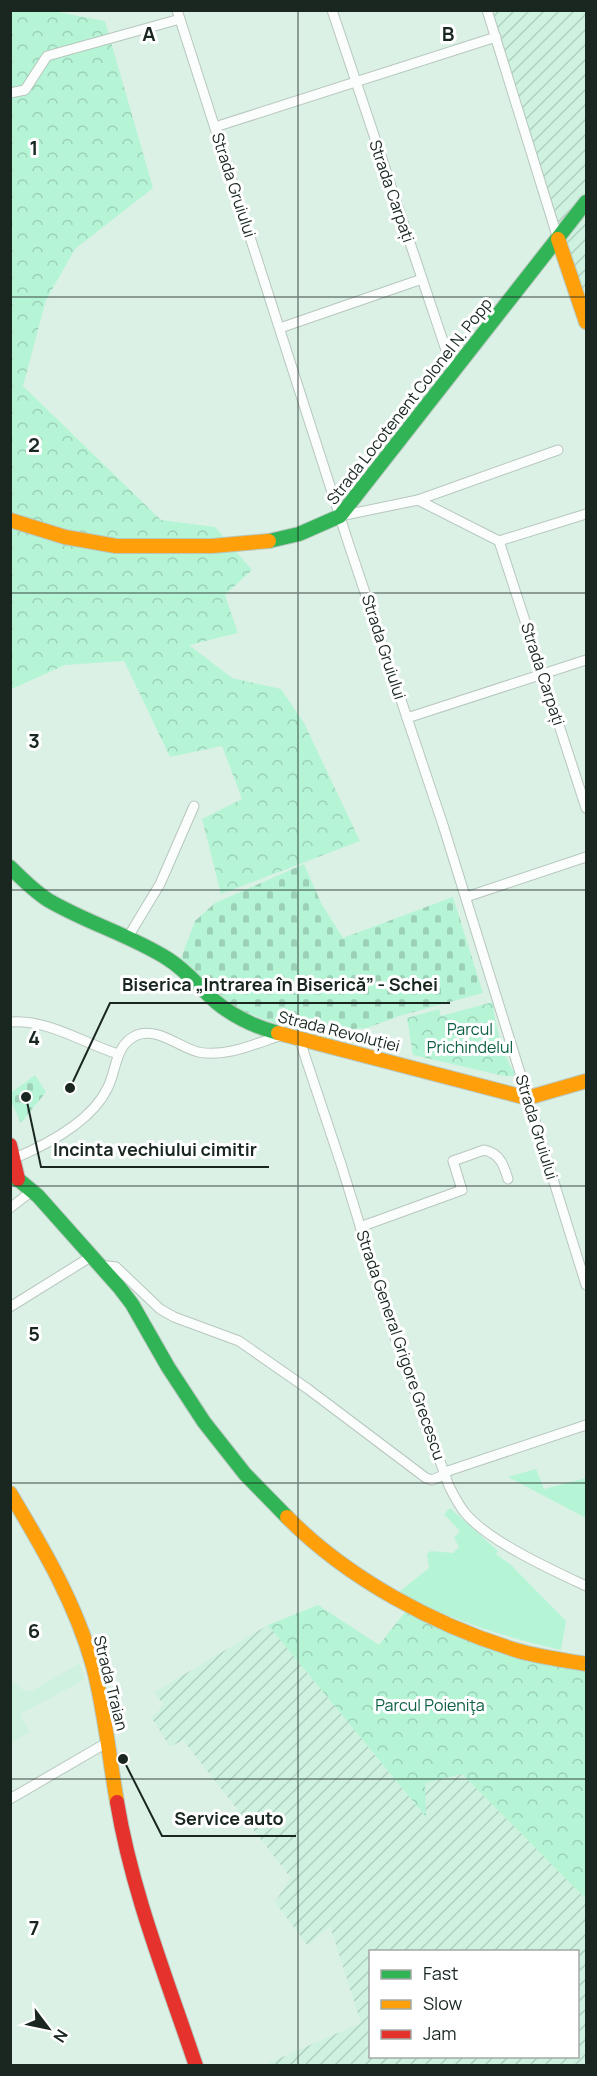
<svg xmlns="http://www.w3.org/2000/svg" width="597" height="2076" viewBox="0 0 597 2076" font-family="Manrope,sans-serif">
  <defs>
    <pattern id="industrial-furrows" width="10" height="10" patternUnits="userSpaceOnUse" patternTransform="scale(1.5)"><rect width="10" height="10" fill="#cef2df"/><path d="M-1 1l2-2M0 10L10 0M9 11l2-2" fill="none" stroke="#b0d0bf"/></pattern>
    <pattern id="forest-crowns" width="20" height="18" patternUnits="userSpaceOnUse" patternTransform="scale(1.5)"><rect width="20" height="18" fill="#b6f4d6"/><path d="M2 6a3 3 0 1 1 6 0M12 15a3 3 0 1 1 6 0" fill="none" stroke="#9cd1b7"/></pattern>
    <pattern id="cemetery-stones" width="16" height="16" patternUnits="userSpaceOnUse" patternTransform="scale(1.5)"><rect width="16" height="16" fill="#b6f4d6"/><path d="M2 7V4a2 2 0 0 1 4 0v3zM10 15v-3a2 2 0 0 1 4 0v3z" fill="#9cd1b7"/></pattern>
  </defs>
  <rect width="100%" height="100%" fill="#dcf1e6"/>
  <path fill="#cef2df" d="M80 1663 84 1680 20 1714 30 1732 11 1743V1684L14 1682 21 1689 30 1692Z"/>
  <g fill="url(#industrial-furrows)" fill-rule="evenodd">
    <path d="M489 11H586V307L559 224Z"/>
    <path d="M268 1625 425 1816V1783L462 1774 586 1899V2065H264L361 2023 330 1926 308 1946 275 1902 291 1878 183 1740 170 1747 151 1717 157 1713 163 1704 154 1692ZM370 1952H578V2056H370Z"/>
  </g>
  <g fill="#b6f4d6">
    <path d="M536 1469 544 1489 586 1478V1518L508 1477Z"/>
    <path d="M450 1508 498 1551 496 1554 511 1565 566 1621 561 1650C505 1637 449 1620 399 1592L429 1568 427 1554 431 1551 453 1553 459 1547 454 1538 460 1531 444 1514Z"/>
  </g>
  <g fill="url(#forest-crowns)">
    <path d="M11 11H53L105 21 153 188 75 249 46 300 23 386 161 520 215 527 252 570 225 595 238 633 189 645 232 678 281 689 304 723 360 841 221 894 202 819 242 799 222 746 170 757 124 661 65 665 14 688H11Z"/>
    <path d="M493 1002C494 1021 503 1057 514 1072V1076H504L413 1055 407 1018 439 1009 441 1016Z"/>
    <path d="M318 1605 379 1645 405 1612 469 1641 529 1661 586 1671V1899L462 1774 425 1783 426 1817 268 1625Z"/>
  </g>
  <g fill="url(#cemetery-stones)">
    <path d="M304 864 321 903 343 938 453 897 483 993 399 1016 367 1028 353 1029 333 1039 283 1026 234 1008 181 958 195 921 215 903Z"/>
    <path d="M35 1075 46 1092 21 1123 11 1101V1093Z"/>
  </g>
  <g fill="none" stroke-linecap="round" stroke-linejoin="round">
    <defs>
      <g id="street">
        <path d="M177 10 349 545 443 825 586 1285"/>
        <path d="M332 10 453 371"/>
        <path d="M487 10 558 239"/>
        <path d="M10 93 25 90 47 56 180 19"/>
        <path d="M215 127 496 37"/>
        <path d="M280 328 422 279"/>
        <path d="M418 500 558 450"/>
        <path d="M340 516 418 500 499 541 586 514"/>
        <path d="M499 541 586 808"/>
        <path d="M407 718 586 660"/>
        <path d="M466 897 586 857"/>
        <path d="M128 937 160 884 194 806"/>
        <path d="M10 1022C48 1019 83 1043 118 1054"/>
        <path d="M299 1038 341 1164 391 1326 449 1486C454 1496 459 1506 466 1514 490 1542 552 1570 586 1586"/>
        <path d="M13 1159C46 1145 91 1122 107 1089 117 1071 114 1045 137 1035 157 1027 179 1047 198 1052 225 1058 257 1043 282 1035"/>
        <path d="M10 1208 32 1191"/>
        <path d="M360 1227 462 1190 453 1161 484 1150C500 1153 504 1166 508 1179"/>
        <path d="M100 1265 116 1267 160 1309 174 1317 239 1341 308 1389 426 1478 432 1480 446 1474"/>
        <path d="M10 1307 92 1256"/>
        <path d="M445 1472 586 1425"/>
        <path d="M10 1799 108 1742"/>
      </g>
      <g id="fast">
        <path d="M269 541 299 534 340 516 586 202"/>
        <path d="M10 867C22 879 34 891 48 900 87 923 130 935 168 959 187 971 200 988 216 1002 234 1017 256 1027 278 1033"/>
        <path d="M10 1176 20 1181 38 1196 119 1287 132 1304 168 1367 204 1422 245 1474 287 1517"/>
      </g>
      <g id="slow">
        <path d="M558 239 586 322"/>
        <path d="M10 520 65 537 116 546H212L269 541"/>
        <path d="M278 1033 527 1098 586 1081"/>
        <path d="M10 1493C43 1548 76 1604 93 1666 105 1711 109 1757 117 1802"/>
        <path d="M287 1517C348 1579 436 1626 519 1651 540 1657 564 1660 586 1664"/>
      </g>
      <g id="jam">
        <path d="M10 1145 18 1179"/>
        <path d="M117 1802C132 1893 167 1979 196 2066"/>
      </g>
    </defs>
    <use href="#street" stroke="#b7c7be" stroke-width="11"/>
    <use href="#fast" stroke="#b7c7be" stroke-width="16"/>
    <use href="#slow" stroke="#b7c7be" stroke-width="16"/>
    <use href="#jam" stroke="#b7c7be" stroke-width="16"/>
    <use href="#street" stroke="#fafdfb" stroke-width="9"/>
    <use href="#fast" stroke="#30b455" stroke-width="14"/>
    <use href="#slow" stroke="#ff9f0a" stroke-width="14"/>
    <use href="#jam" stroke="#e5322d" stroke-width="14"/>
  </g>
  <path fill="none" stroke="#192720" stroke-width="1.5" stroke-opacity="0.55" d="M298 10V2066M10 297H586M10 593H586M10 890H586M10 1186H586M10 1483H586M10 1779H586"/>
  <g text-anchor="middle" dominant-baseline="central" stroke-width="6" stroke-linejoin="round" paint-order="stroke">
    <g font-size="16" fill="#192720" stroke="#fff">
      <text transform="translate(234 185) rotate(72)">Strada Gruiului</text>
      <text transform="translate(392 191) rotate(71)">Strada Carpați</text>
      <text transform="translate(409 401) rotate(-52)">Strada Locotenent Colonel N. Popp</text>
      <text transform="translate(384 647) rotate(72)">Strada Gruiului</text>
      <text transform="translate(543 674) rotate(72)">Strada Carpați</text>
      <text transform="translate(339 1031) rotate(14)">Strada Revoluției</text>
      <text transform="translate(537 1127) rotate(73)">Strada Gruiului</text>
      <text transform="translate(401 1345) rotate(71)">Strada General Grigore Grecescu</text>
      <text transform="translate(111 1683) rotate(76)">Strada Traian</text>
    </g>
    <g font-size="16" fill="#0c6043" stroke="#fff">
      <text x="470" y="1029">Parcul<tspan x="470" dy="18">Prichindelul</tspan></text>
      <text x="430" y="1705">Parcul Poieniţa</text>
    </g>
  </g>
  <g font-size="20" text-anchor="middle" font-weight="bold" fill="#192720" stroke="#fff" stroke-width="6" stroke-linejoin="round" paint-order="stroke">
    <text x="149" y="41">A</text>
    <text x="448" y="41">B</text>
    <text x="34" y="155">1</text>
    <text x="34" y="452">2</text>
    <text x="34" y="748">3</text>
    <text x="34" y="1045">4</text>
    <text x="34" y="1341">5</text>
    <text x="34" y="1638">6</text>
    <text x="34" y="1935">7</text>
  </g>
  <path fill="none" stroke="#192720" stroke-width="2" d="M70 1088L110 1003H450M26 1097L41 1167H269M123 1759L162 1836H296"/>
  <g fill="#192720" stroke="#fff" stroke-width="2">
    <circle cx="70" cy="1088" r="6"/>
    <circle cx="26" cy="1097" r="6"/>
    <circle cx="123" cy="1759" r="6"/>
  </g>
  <g font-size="18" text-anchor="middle" font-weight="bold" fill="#192720" stroke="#fff" stroke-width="6" stroke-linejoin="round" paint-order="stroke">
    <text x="280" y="991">Biserica „Intrarea în Biserică” - Schei</text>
    <text x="155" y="1156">Incinta vechiului cimitir</text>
    <text x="229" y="1825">Service auto</text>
  </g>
  <rect width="597" height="2076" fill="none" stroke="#192720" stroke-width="24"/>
  <rect x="369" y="1950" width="210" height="108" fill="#ffffff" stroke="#a3a9a6" stroke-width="1.5"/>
  <rect x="381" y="1970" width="30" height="9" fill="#30b455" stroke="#a3a9a6" stroke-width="1.5"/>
  <text x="423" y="1980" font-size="18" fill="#192720">Fast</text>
  <rect x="381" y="2000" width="30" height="9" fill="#ff9f0a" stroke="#a3a9a6" stroke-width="1.5"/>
  <text x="423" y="2010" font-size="18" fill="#192720">Slow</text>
  <rect x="381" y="2030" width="30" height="9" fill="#e5322d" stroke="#a3a9a6" stroke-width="1.5"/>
  <text x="423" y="2040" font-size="18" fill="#192720">Jam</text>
  <g transform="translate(48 2028) rotate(122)" stroke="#ffffff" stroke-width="4.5" paint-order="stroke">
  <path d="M0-4.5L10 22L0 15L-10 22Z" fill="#192720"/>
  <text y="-9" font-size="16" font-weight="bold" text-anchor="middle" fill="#192720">N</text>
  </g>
</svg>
